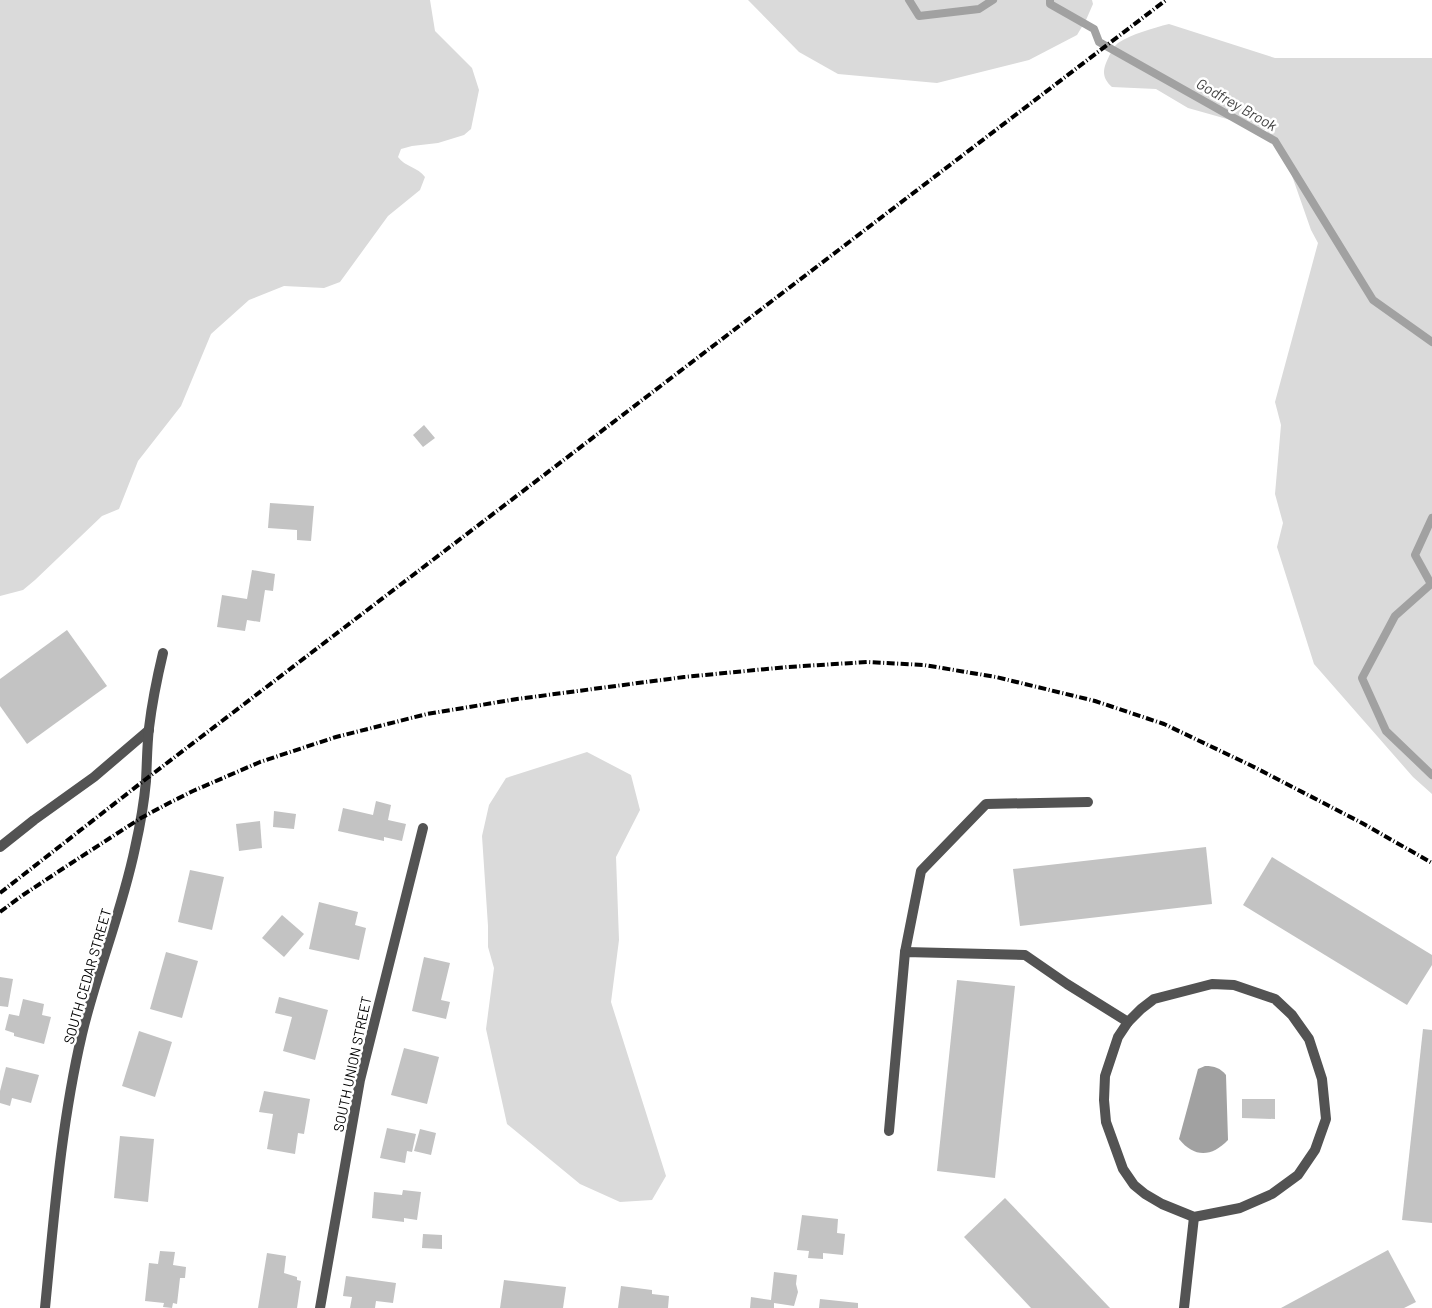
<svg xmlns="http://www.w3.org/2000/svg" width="1432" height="1308" viewBox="0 0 1432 1308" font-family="Barlow,sans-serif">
  <rect width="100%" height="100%" fill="#fff"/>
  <g fill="#dadada">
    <path d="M0 0H430L435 31 472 68 479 90 471 129 464 135 438 143 412 146 401 149 398 157C405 167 418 167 425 177L420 190 388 216 340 282 324 288 284 286 249 300 211 334 181 406 138 461 119 509 102 516 35 580 23 590 0 596Z"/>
    <path d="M748 0H1092L1093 4 1086 20 1077 35 1029 60 937 83 838 74 799 52Z"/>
    <path d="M1169 24 1275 58H1432V794L1413 777 1314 664 1277 547 1283 523 1275 494 1281 425 1275 402 1318 243 1311 230 1283 150 1266 130 1188 108 1156 89 1112 87C1104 80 1102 73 1106 63 1109 57 1112 48 1118 43 1132 34 1153 28 1169 24Z"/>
    <path d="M587 752 631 775 640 810 616 857 619 940 611 1002 666 1176 652 1200 620 1202 580 1184 507 1124 486 1029 494 968 488 947V926L482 836 489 805 506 778Z"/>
  </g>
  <path fill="#a1a1a1" d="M1205 1066C1215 1066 1220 1068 1226 1075L1228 1140C1212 1157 1194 1158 1179 1139L1198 1069Z"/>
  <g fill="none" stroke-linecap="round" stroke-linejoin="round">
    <g stroke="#a1a1a1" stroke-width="8">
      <path d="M909 0 919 16 979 9 993 0"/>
      <path d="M1050 0V4L1094 29 1099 42 1275 141 1373 300 1432 342"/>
      <path d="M1432 518 1415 555 1431 584 1395 616 1362 678 1386 731 1432 775"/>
    </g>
  </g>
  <g fill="#c3c3c3">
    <path d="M424 425 435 438 423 447 413 435Z"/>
    <path d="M270 503 314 506 311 541 297 540V530L268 528Z"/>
    <path d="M252 570 275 574 273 591 265 590 260 622 247 620 245 631 217 627 222 595 247 599Z"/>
    <path d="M67 630 107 686 27 744 0 706V679Z"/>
    <path d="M376 801 391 805 388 820 406 824 402 841 384 837V841L338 831 343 808 373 815Z"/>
    <path d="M274 811 296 814 294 829 273 827Z"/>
    <path d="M260 821 262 848 239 851 236 824Z"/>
    <path d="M1206 847 1212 904 1020 926 1013 869Z"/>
    <path d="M1272 857 1432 955V965L1407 1005 1243 905Z"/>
    <path d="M190 870 224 877 212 930 178 922Z"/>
    <path d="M319 902 358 912 355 925 366 928 359 960 309 949Z"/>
    <path d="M282 915 304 934 284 957 262 938Z"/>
    <path d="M166 952 198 961 182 1018 150 1009Z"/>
    <path d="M424 957 450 963 441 1000 450 1002 446 1019 412 1011Z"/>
    <path d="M0 977 13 979 8 1007 0 1006Z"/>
    <path d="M957 980 1015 986 995 1178 937 1171Z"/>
    <path d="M279 997 328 1010 315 1060 283 1051 292 1017 275 1013Z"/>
    <path d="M23 999 44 1004 42 1015 51 1017 44 1044 14 1036V1033L5 1030 9 1014 19 1016Z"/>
    <path d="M1423 1029 1432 1030V1223L1402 1220Z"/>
    <path d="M139 1031 172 1042 155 1097 122 1086Z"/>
    <path d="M404 1048 439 1057 427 1104 391 1095Z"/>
    <path d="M6 1067 39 1075 31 1103 12 1098 10 1106 0 1103V1091Z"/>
    <path d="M264 1091 310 1099 304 1134 298 1133 295 1154 267 1149 273 1114 259 1112Z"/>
    <path d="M1242 1099H1275V1119L1242 1118Z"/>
    <path d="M387 1128 416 1134 412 1152 407 1151 405 1163 380 1158Z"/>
    <path d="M420 1129 436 1133 431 1155 414 1151Z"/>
    <path d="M120 1136 154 1139 148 1202 114 1198Z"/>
    <path d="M403 1190 421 1192 417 1220 404 1218V1222L372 1218 374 1192 402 1195Z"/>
    <path d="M1005 1198 1110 1308H1031L964 1237Z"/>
    <path d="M802 1215 838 1219 837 1233 845 1234 843 1255 823 1253V1259L808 1258 809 1251 797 1250Z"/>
    <path d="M423 1234 442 1235V1249L422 1248Z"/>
    <path d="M1388 1250 1416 1302 1404 1308H1281Z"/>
    <path d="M160 1251 175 1252 173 1265 186 1267 185 1278H180L177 1304 173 1303 172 1308 163 1307 164 1303 145 1301 149 1263 158 1264Z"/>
    <path d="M267 1253 286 1256 284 1273 297 1277V1280L301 1281 297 1308H258Z"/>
    <path d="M774 1272 797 1275 796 1284 798 1292 794 1306 774 1303V1308H750L751 1297 771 1300Z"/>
    <path d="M346 1276 396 1283 393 1303 376 1301 375 1308H350L352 1297 343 1296Z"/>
    <path d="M504 1280 566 1287 563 1308H500Z"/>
    <path d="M621 1286 652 1290V1294L669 1296 668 1308H618Z"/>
    <path d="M820 1299 858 1303V1308H819Z"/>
  </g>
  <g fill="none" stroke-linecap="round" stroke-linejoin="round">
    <g stroke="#535353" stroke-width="10">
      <path d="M0 847 34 820 94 777 149 730"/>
      <path d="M905 952 921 871 986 804 1088 802"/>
      <path d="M889 1131 905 952 1025 955 1067 984 1128 1022"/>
    </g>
    <g stroke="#535353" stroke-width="10">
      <path d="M1212 984 1234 985 1275 999 1292 1015 1309 1039 1322 1079 1326 1119 1315 1150 1298 1175 1272 1194 1240 1208 1194 1217 1162 1204 1145 1194 1134 1185 1123 1169 1106 1122 1104 1100 1105 1076 1118 1037 1128 1022 1141 1009 1154 999Z"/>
      <path d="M45 1308C54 1216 61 1124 82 1034 97 971 122 911 135 848 140 826 144 803 146 781 147 763 147 745 149 728 152 703 157 678 163 653"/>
      <path d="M320 1308 360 1080 423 828"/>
      <path d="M1184 1308 1194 1217"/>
    </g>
    <g stroke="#000" stroke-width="4" stroke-dasharray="8 2.5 1 2.5" stroke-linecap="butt">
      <path d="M0 893 146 779 1166 0"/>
      <path d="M0 912 23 895 76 860 141 818 169 803 193 791 260 762 336 737 427 714 517 699 684 677 787 667 867 662 924 665 996 677 1095 701 1164 724 1252 766 1362 823 1432 863"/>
    </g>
  </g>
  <g text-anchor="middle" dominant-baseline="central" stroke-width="5" stroke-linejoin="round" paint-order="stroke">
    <g font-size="14" fill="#000" stroke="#fff">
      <text transform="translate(87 976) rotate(-74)">SOUTH CEDAR STREET</text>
      <text transform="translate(352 1064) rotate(-78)">SOUTH UNION STREET</text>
    </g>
    <g font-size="15" font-style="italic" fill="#424242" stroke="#fff">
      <text transform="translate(1237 104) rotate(30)">Godfrey Brook</text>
    </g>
  </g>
</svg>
